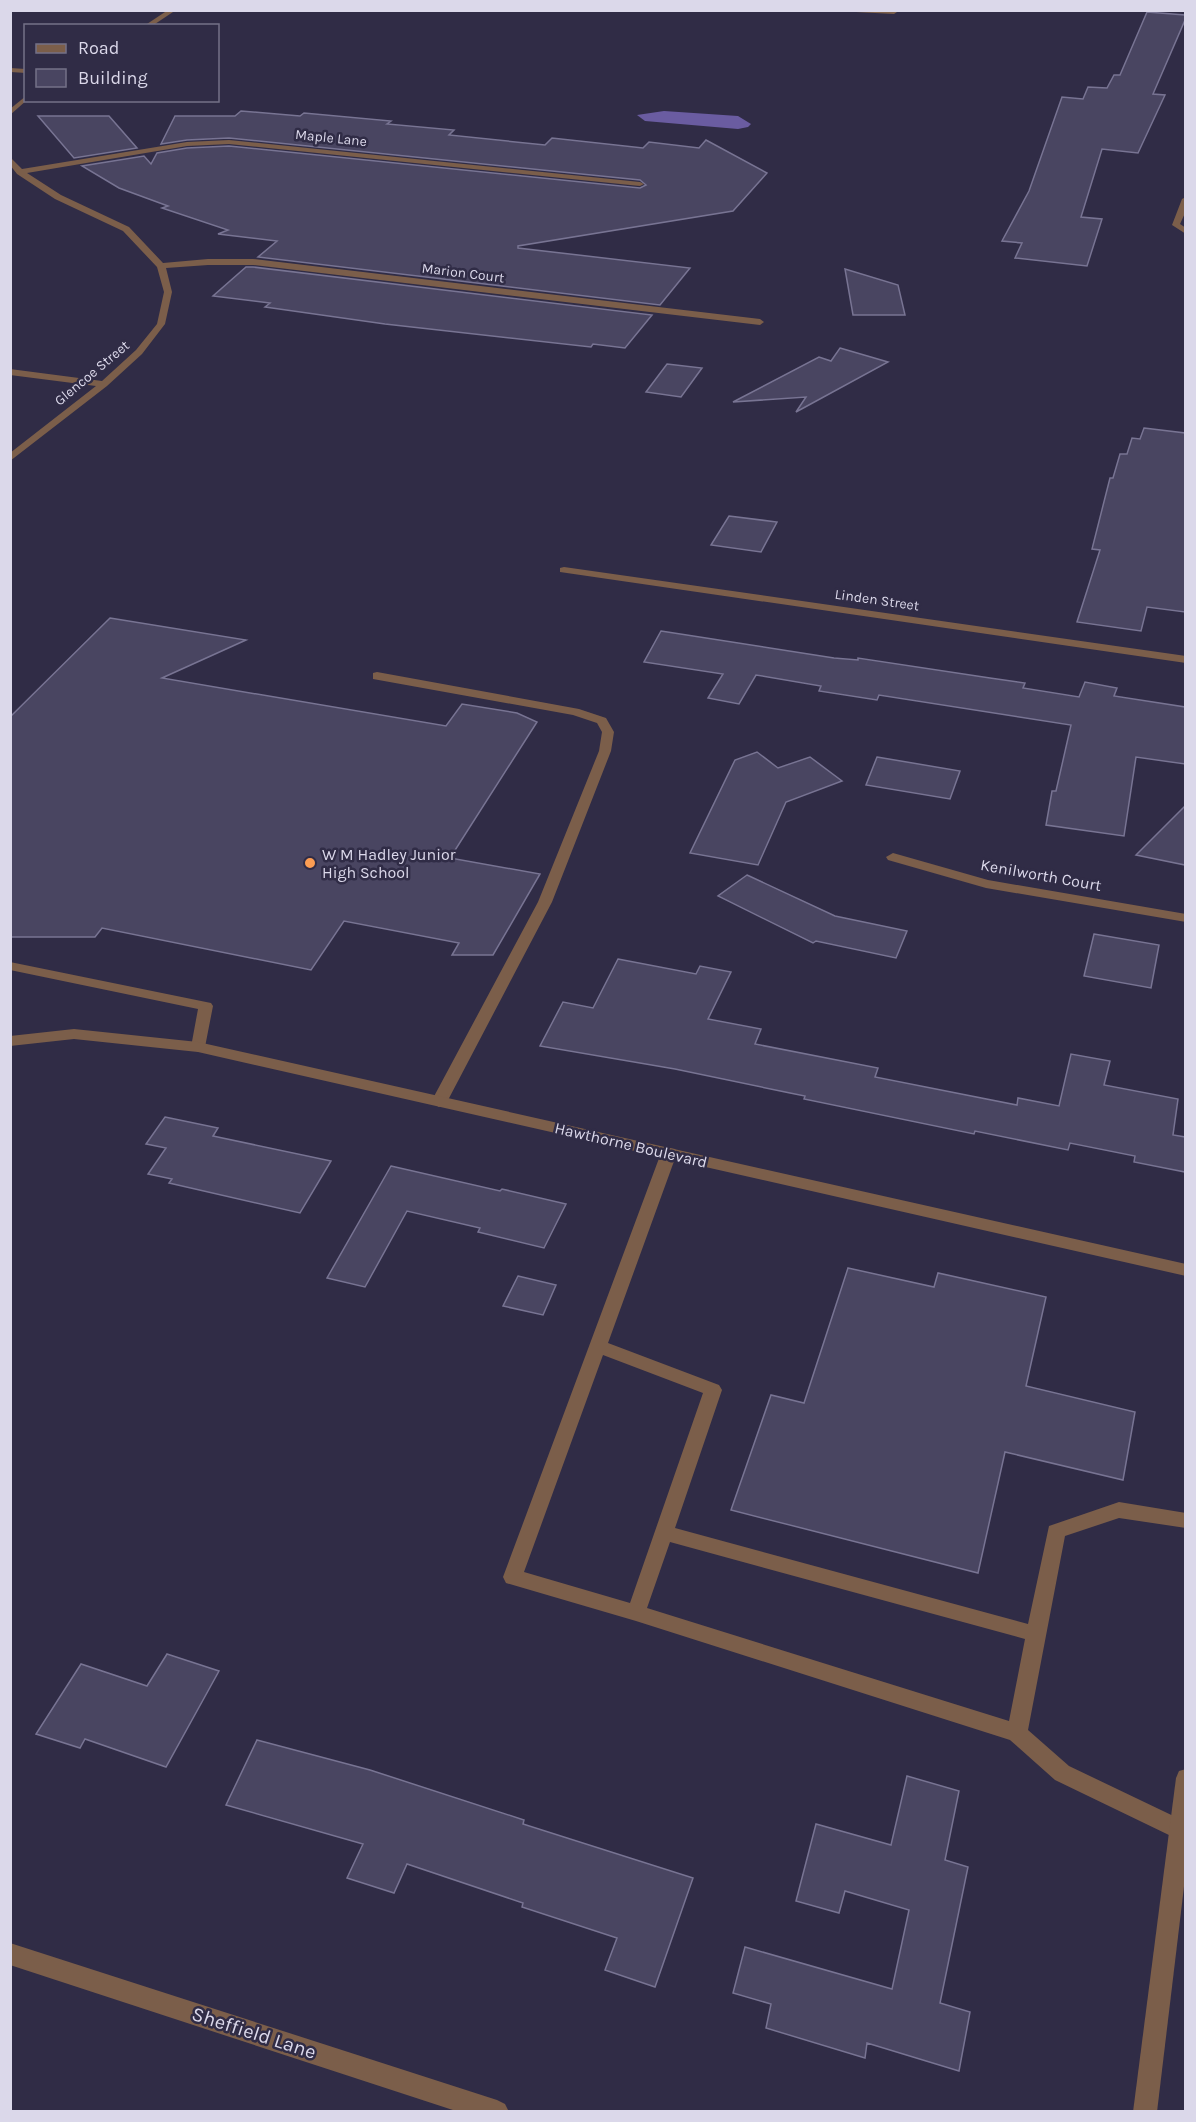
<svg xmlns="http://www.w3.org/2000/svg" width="1196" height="2122" viewBox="0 0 1196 2122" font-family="Karla,sans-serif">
  <rect width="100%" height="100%" fill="#302c46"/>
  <path fill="#6a5ca1" d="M664 111 738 116 751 124 748 127 738 129 645 121 637 115Z"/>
  <g fill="#494561" stroke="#787493" stroke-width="1.5">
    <path d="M1147 12 1185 15V20L1153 94 1165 95 1138 153 1102 149 1081 217 1102 219 1087 266 1015 258 1022 243 1002 241 1029 191 1062 97 1083 99 1088 87 1107 88 1114 75H1120Z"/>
    <path d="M241 111 300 116 304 113 391 121 387 124 454 130 449 135 545 145 552 138 643 148 649 142 699 148 706 140 767 173 733 211 518 246V248L690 268 660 305 258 257 277 241 218 234 228 230 162 208 168 206 119 188 82 166 144 156 151 164 157 153 187 148 229 146 640 188 646 185 640 180 229 138 187 140 161 144 175 116H235Z"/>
    <path d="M38 116H109L137 148 74 158Z"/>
    <path d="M246 267H253L652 315 625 348 593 344 591 347 385 324 265 307 270 303 213 296Z"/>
    <path d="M845 269 898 285 905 315H853Z"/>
    <path d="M840 348 888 362 796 412 806 397 733 402 819 357 831 361Z"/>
    <path d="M667 364 702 368 681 397 646 392Z"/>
    <path d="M1144 428 1185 433V612L1147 607 1141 631 1077 622 1100 550 1092 549 1110 478H1113L1120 454H1127L1132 438 1140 439Z"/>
    <path d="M729 516 777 522 761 552 711 545Z"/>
    <path d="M110 618 246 640 162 678 446 726 462 704 517 713 537 722 450 858 540 874 493 955H452L459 943 344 921 311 970 102 928 95 937H10V717Z"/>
    <path d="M661 631 834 658 858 660V658L990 678 1025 683 1023 688 1079 697 1085 682 1117 688 1114 696 1185 707V764L1136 757 1124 836 1046 825 1052 791H1056L1071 725 879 695 877 700 819 691 821 686 756 675 739 704 708 698 723 674 644 662Z"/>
    <path d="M757 752 778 768 810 757 842 781 786 802 758 865 690 853 735 760Z"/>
    <path d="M877 757 960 771 950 799 866 785Z"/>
    <path d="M1185 806V865L1136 855Z"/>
    <path d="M747 875 835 916 907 931 896 958 816 941 813 943 718 896Z"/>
    <path d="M1094 934 1159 945 1151 988 1084 976Z"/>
    <path d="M618 959 696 974 700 966 731 972 708 1019 761 1029 755 1044 878 1068 875 1077 1017 1105 1018 1098 1059 1106 1071 1054 1110 1061 1104 1085 1178 1099 1173 1135 1185 1137V1172L1134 1162 1135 1156 1070 1143 1068 1150 975 1131 974 1134 804 1099 805 1096 790 1093 675 1069 540 1046 563 1002 593 1008Z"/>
    <path d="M165 1117 218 1128 213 1136 331 1161 300 1213 169 1183 172 1179 148 1174 166 1148 146 1144Z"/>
    <path d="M391 1166 500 1191 502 1189 566 1204 544 1248 478 1232 480 1228 407 1211 365 1287 327 1278Z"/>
    <path d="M848 1268 934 1287 938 1273 1046 1297 1026 1386 1135 1412 1123 1480 1005 1452 978 1573 731 1510 771 1395 804 1403Z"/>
    <path d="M518 1276 556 1285 543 1315 503 1306Z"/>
    <path d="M167 1654 219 1671 166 1767 85 1739 80 1748 36 1734 81 1664 147 1686Z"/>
    <path d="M257 1740 370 1770 524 1820 523 1824 693 1878 655 1987 605 1970 617 1938 522 1907 523 1903 407 1864 394 1893 347 1878 363 1844 226 1805Z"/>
    <path d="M907 1776 959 1791 945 1860 968 1867 940 2003 970 2012 959 2071 867 2043 865 2058 766 2028 771 2004 733 1993 745 1947 892 1989 909 1910 845 1891 839 1913 796 1901 816 1824 891 1845Z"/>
  </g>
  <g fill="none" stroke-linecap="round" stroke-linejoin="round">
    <g fill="#7b5e4a" fill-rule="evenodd">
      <path d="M377 672 579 709 606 718 614 732 611 751 552 902 447 1102 439 1107 431 1102 538 902 599 751 602 732 597 723 573 715 373 679V673Z"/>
      <path d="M10 962 211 1003 213 1006 205 1047 198 1052 191 1047 198 1009 10 970Z"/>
      <path d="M669 1148 675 1149 677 1153 608 1343 719 1385 722 1390 675 1528 1028 1624 1049 1526 1119 1502 1186 1513V1528L1119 1518 1065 1536 1028 1730 1069 1766 1186 1822V1836L1179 1839 1171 1836 1055 1780 1010 1740 636 1621 506 1583 503 1577 661 1153 663 1149ZM603 1355 703 1393 630 1603 524 1572ZM670 1542 1025 1639 1009 1721 647 1608Z"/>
    </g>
    <g fill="#7b5e4a" fill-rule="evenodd">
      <path d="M168 10H176L152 26H144Z"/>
      <path d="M818 10H896L897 12 894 14Z"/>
      <path d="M10 68 26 69V73L10 72Z"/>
      <path d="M26 96 27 100 10 115V109Z"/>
      <path d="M229 140 640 182 644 184 640 186 229 144 187 146 27 173 61 195 129 227 163 263 208 259H253L760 319 764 322 760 325 253 265H208L166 268 172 292 165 324 142 354 107 386 10 461V453L96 386 10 375V369L102 381 136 350 157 324 164 292 157 267 123 231 55 199 17 174 10 165V157L22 169 187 142Z"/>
      <path d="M1186 197V211L1180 224 1186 228V234L1172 225 1182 199Z"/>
      <path d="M564 567 1186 656V663L560 572V568Z"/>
      <path d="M893 853 988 880 1186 914V922L986 888 888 860 886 857Z"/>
      <path d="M74 1029 198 1042 1186 1264V1276L198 1052 74 1039 10 1046V1036Z"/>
      <path d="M1186 1769V1870L1157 2112H1133L1176 1778 1179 1771Z"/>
      <path d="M10 1943 497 2100 505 2104 509 2112H459L10 1965Z"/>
    </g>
  </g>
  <circle fill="#fc9d53" stroke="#302c46" stroke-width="2" cx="310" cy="863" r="6"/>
  <g text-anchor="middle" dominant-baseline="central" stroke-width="5" stroke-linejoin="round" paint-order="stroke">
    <g font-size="14" fill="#dbd8ea" stroke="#302c46">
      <text transform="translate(331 138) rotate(6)">Maple Lane</text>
      <text transform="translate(463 273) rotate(7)">Marion Court</text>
      <text transform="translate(92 373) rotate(-40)">Glencoe Street</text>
      <text transform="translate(877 600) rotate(8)">Linden Street</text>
    </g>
    <g font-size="16" fill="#dbd8ea" stroke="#302c46" text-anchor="start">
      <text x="322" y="854">W M Hadley Junior<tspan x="322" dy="18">High School</tspan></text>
    </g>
    <g font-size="16" fill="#dbd8ea" stroke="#302c46">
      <text transform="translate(1041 875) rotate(10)">Kenilworth Court</text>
      <text transform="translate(631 1145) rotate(13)">Hawthorne Boulevard</text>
    </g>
    <g font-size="20" fill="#dbd8ea" stroke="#302c46">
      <text transform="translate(254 2033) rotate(18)">Sheffield Lane</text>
    </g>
  </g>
  <rect width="1196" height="2122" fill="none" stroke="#dbd8ea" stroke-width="24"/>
  <rect x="24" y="24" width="195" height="78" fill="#302c46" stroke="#747188" stroke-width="1.5"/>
  <rect x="36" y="44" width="30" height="9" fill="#7b5e4a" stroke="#747188" stroke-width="1.5"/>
  <text x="78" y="54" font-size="18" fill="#dbd8ea">Road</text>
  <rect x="36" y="69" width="30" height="18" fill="#494561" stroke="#747188" stroke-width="1.5"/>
  <text x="78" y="84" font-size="18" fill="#dbd8ea">Building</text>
</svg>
